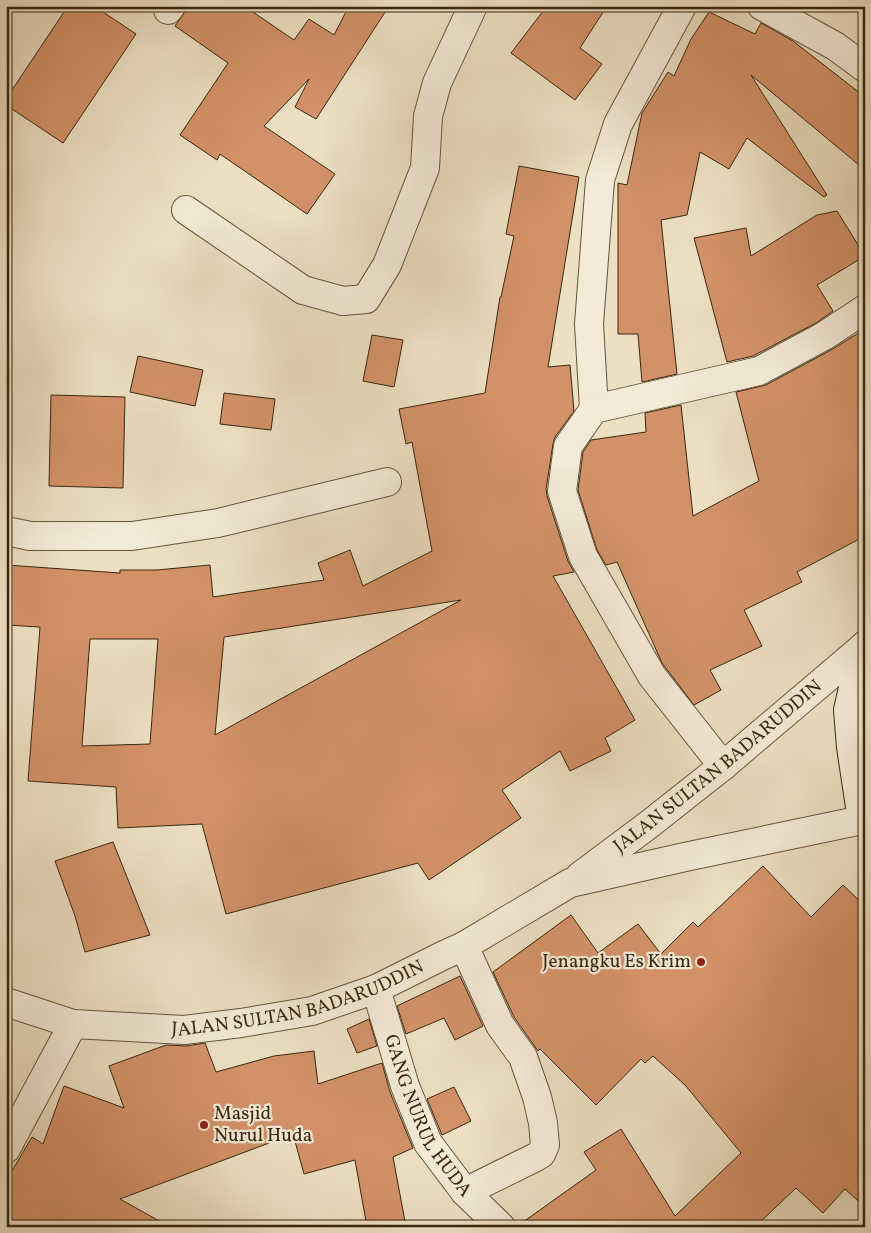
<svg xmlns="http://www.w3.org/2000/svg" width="871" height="1233" viewBox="0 0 871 1233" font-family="Vollkorn,serif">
  <rect width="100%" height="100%" fill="#ecdfc2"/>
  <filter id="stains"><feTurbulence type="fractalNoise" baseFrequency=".004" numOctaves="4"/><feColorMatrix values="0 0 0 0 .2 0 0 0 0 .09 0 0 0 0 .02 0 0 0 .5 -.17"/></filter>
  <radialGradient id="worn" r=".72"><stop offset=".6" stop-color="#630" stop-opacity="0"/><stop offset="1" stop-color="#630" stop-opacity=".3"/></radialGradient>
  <g fill="#d39169" stroke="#39270d" fill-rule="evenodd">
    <path d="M68 6H94L136 34 63 143 6 105V99Z"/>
    <path d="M189 6H244L294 40 309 19 334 35 349 6H389L316 119 295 107 309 79 264 126 335 174 307 214 220 154 217 160 180 135 228 63 175 26Z"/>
    <path d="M547 6H607L580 48 602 64 575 100 511 53Z"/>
    <path d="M709 12 755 34 761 23 793 41 865 97V170L751 75 827 195 824 197 747 138 729 169 700 152 687 215 661 220 677 374 642 382 638 334H618V183L627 185 642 113 668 72 674 76 691 39Z"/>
    <path d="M519 166 579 177 548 367 570 365 574 411 555 437 553 444 546 489 547 496 568 561 574 572 553 576 635 720 605 738 611 751 570 771 560 751 502 790 521 818 429 880 418 863 226 914 202 824 118 828 116 787 28 781 40 627 6 625V565L120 573V570H157L210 565 213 597 324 580 318 563 350 550 363 586 432 551 412 442 406 444 399 409 485 393 500 297H501L514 236 506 234ZM461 600 215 735 224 637ZM90 639H158L150 744 82 746Z"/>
    <path d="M837 211 865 256 817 285 833 311 816 323 753 356 727 362 694 238 746 228 751 256 817 215Z"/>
    <path d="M865 329V536L797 572 802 582 744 610 762 646 710 670 721 690 694 705 662 663 617 562 606 565 597 550 578 490 583 452 591 440 646 432 645 413 681 405 693 516 759 481 736 392 766 385 831 350Z"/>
    <path d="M372 335 403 340 394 387 363 381Z"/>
    <path d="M138 356 203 370 195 406 130 392Z"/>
    <path d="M224 393 275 399 271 430 220 424Z"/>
    <path d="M51 395 125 397 123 488 49 486Z"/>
    <path d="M113 842 150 935 85 952 75 916 55 861Z"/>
    <path d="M763 866 811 917 843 885 865 906V1207L845 1189 823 1213 796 1188 755 1227H516L596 1170 584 1152 621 1129 675 1216 741 1153 685 1085 653 1056 645 1063 641 1059 596 1105 540 1049 538 1051 514 1017 493 972 571 915 598 953 638 924 661 954 693 922 698 927Z"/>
    <path d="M460 976 483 1026 455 1040 444 1018 406 1034 397 1006Z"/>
    <path d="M369 1019 377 1046 357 1053 347 1029Z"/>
    <path d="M205 1043 216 1072 274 1056 314 1051 318 1084 382 1063 390 1092 413 1148 393 1157 406 1227H367L355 1160 304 1174 293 1134 120 1199 170 1227H6V1181L32 1137 43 1144 64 1086 124 1108 109 1066 166 1045 186 1046Z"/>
    <path d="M454 1087 471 1121 442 1135 427 1099Z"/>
  </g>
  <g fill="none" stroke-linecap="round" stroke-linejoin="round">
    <defs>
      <g id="minor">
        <path d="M762 6 835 46 865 68"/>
        <path d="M168 10 171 6"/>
        <path d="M186 210 303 290 343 301 366 299 387 265 425 168 428 116 437 83 473 6"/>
        <path d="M594 409 589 324 600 180 618 124 682 6"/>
        <path d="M6 531 30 536H132L218 523 387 482"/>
        <path d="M723 766 652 676 583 556 562 491 568 446 594 409 759 371 824 336 865 309"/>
        <path d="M464 946 500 1025 523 1057 537 1097 543 1123 545 1145 541 1154 536 1157 465 1192"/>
        <path id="s1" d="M376 989 405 1086 428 1143 465 1192 501 1227"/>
        <path d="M6 1149 73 1024"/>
      </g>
      <g id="tertiary">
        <path id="s2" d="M580 876 647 826 723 766 862 648"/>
        <path id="s3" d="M6 1002 73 1024 184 1030 241 1023 312 1011 376 989 442 956 464 946 570 883 685 857 862 820"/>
      </g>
      <path id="secondary" d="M865 645 862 648 848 710 851 747 862 820 865 822"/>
    </defs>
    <use href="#minor" stroke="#66553a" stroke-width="30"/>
    <use href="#tertiary" stroke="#66553a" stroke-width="30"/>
    <use href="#secondary" stroke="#39270d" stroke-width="30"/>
    <use href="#minor" stroke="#f3ead7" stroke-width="28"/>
    <use href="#tertiary" stroke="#f3ead7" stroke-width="28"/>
    <use href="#secondary" stroke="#f3ead7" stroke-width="28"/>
  </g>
  <g fill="#8f2418" stroke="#f3ead7" stroke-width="2">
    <circle cx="701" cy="962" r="5"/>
    <circle cx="204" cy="1125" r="5"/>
  </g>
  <g text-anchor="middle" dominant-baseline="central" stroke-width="4.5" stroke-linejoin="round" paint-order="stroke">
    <g font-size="19" fill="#39270d" stroke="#f3ead7">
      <text stroke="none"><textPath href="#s2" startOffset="176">JALAN SULTAN BADARUDDIN</textPath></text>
      <text stroke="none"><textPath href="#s3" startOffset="300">JALAN SULTAN BADARUDDIN</textPath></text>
      <text stroke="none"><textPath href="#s1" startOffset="138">GANG NURUL HUDA</textPath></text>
    </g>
    <g font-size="19" fill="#39270d" stroke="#f3ead7" text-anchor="end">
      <text x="691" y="962">Jenangku Es Krim</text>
      <text x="214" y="1114" text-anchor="start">Masjid<tspan x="214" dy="22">Nurul Huda</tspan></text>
    </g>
  </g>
  <rect width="871" height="1233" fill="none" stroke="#ecdfc2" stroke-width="25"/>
  <rect x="8" y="8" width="856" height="1218" fill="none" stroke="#39270d" stroke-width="2.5"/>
  <rect x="12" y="12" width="846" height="1208" fill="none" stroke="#39270d"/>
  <rect width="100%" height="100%" filter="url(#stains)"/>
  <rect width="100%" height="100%" fill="url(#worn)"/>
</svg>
